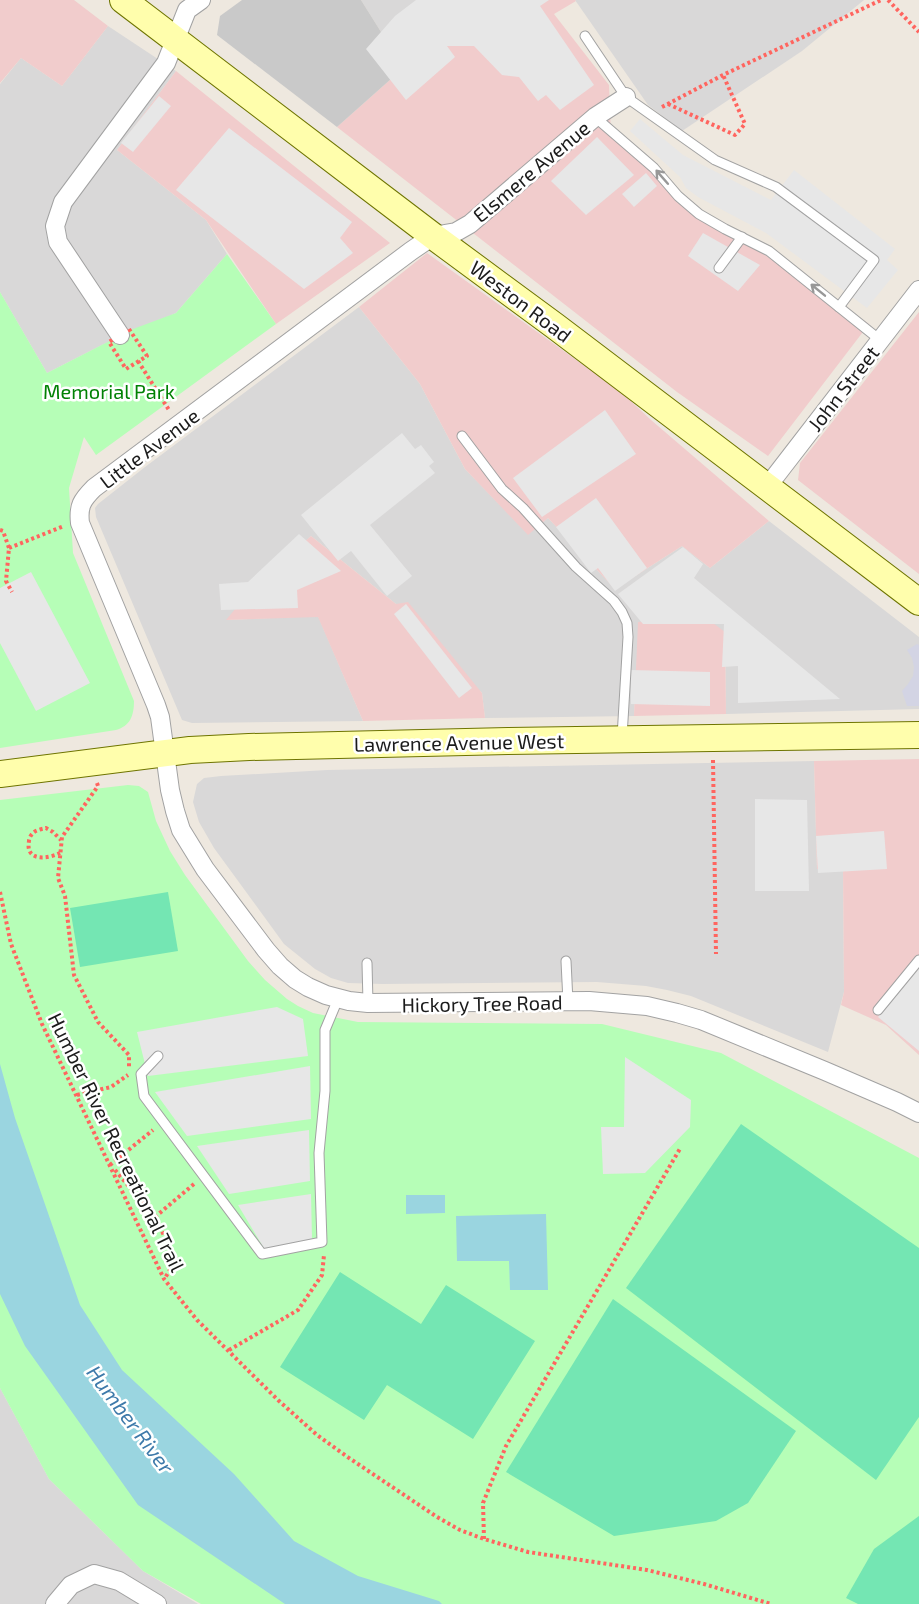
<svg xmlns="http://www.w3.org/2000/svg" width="919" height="1604" viewBox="0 0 919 1604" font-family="'Exo 2',sans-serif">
  <rect width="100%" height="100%" fill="#eee8df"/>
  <g fill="#d9d8d8">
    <path d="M361 0H437L388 43Z"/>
    <path d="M575 0H864L802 51 682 131 648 105Z"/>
    <path d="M108 26 176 71 117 150 206 220 227 254 176 313 104 344 47 373 0 292V84L21 58 62 86Z"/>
    <path d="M359 307 420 384 465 469 528 534 548 518 615 589 682 546 710 568 769 521 919 637V709L726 714 725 632 639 622 634 716 485 718 482 693 396 604 311 536 227 620 318 616 363 721 192 723 182 720 96 517 95 508 98 504 145 467Z"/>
    <path d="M814 761 817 869 843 868 844 992 828 1052 691 996 667 990 646 986 597 982 383 984 348 983 331 978 315 969 284 944 214 848 199 822 193 802 197 784 204 778 221 776 327 770Z"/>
    <path d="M0 1388 49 1479 143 1571 198 1604H0Z"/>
  </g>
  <g fill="#f1cccc">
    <path d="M0 0H74L108 26 62 86 21 58 0 83Z"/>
    <path d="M437 0H575L576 1 554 14 609 85 611 134 708 217 869 324 768 456 677 392 337 127 391 79Z"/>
    <path d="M176 71 390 243 276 324 206 220 117 150Z"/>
    <path d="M427 253 621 392 651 420 769 521 710 568 682 546 615 589 548 518 528 535 465 469 420 384 359 307Z"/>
    <path d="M919 312V574L798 480 800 463Z"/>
    <path d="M311 536 396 604 408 602 482 693 485 718 363 721 318 617 226 620 255 585Z"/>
    <path d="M705 617 725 632 726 714 634 716 638 622Z"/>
    <path d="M919 759V1055L886 1025 841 1005 844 992 843 869H817L814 761Z"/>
  </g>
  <path fill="#c9c9c9" d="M242 0H361L388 43 391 79 337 127 217 35 220 16Z"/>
  <g fill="#b6feb7">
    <path d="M227 254 276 324 96 455 84 437 69 488 73 553 134 701C134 716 130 726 116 730L0 748V292L47 373 133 329 176 313Z"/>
    <path d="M128 785 139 786 148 792 156 821 170 851 185 875 248 961 265 980 287 999 298 1006 313 1013 358 1022 602 1024 721 1053 919 1158V1604H201L143 1571 49 1479 0 1388V800Z"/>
  </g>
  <g fill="#74e6b3">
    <path d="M168 892 178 951 80 967 70 908Z"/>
    <path d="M741 1124 919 1248V1417L876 1480 626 1288Z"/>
    <path d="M340 1272 421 1324 446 1285 535 1341 473 1439 387 1385 364 1420 280 1367Z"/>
    <path d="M613 1299 796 1431 748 1503 716 1521 614 1536 506 1472Z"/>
    <path d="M919 1516V1604H858L846 1598 874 1549Z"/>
  </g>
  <g fill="#e7e7e7">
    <path d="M416 0H549L540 6 594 85 560 110 546 95 538 101 519 77 502 75 474 46H447L455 57 406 100 366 49 395 16Z"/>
    <path d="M159 96 171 106 133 152 121 143Z"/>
    <path d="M640 119 683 155 771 200 794 170 895 249 887 260 898 270 867 308 766 233 698 197 686 188 680 177 630 131Z"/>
    <path d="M229 128 352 222 340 238 353 253 304 289 176 190Z"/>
    <path d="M597 137 634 175 586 215 551 181Z"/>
    <path d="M646 173 657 186 634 207 622 194Z"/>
    <path d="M703 233 760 265 738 291 688 256Z"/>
    <path d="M605 410 636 454 542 517 513 478Z"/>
    <path d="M402 433 415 449 421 445 434 462 429 466 435 473 370 525 412 576 387 596 351 551 338 561 301 515Z"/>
    <path d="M596 498 647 568 615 591 598 568 591 573 556 527Z"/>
    <path d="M299 534 341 571 297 590 298 608 221 610 219 584 248 582Z"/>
    <path d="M683 547 703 564 694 578 840 699 738 703V666L722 667 724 624H643L618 594Z"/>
    <path d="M31 572 90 683 36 711 0 643V588Z"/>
    <path d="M406 604 472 688 459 698 394 614Z"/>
    <path d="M631 670 710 672V706L631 704Z"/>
    <path d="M755 799 807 800 809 891H755Z"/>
    <path d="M884 831 887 869 818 873 816 836Z"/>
    <path d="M919 968V1051L878 1017Z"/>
    <path d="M277 1007 303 1019 308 1056 148 1076 137 1032Z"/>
    <path d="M625 1057 691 1100 690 1127 645 1173 603 1174 601 1127H624Z"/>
    <path d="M310 1066 311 1119 187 1136 155 1092Z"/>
    <path d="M309 1130 310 1181 229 1194 197 1146Z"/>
    <path d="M311 1194 312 1239 265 1250 238 1205Z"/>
  </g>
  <path fill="#d3d4e4" d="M917 644 919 645V706H907L902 691 908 684 913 676 914 667 912 658 907 650Z"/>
  <g fill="#9ad5e0">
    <path d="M0 1064 15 1118 80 1305 122 1370 234 1474 294 1541 358 1576 439 1601 442 1604H285L138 1505 25 1346 0 1294Z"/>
    <path d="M406 1195H445V1213L406 1214Z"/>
    <path d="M546 1214 548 1290H510L509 1261H457L456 1216Z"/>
  </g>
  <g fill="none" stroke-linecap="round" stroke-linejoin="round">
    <defs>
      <g id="lane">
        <path d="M585 36 626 97 715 160 776 187 874 260 839 307"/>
        <path d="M595 117 654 168 678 196 699 214 725 229 769 251 880 340"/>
        <path d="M719 268 742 237"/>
        <path d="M462 436 502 489 523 508 576 567 614 601 622 612 627 623 628 637 622 737"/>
        <path d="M566 961 568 1002"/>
        <path d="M367 963 368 1003"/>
        <path d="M878 1010 919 960"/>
        <path d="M158 1056 141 1074 144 1096 262 1254 322 1242 319 1153 325 1091V1030L338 999"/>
      </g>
      <g id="street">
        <path d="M626 97 595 117 470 224 456 232 433 236 411 251 94 488C82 500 78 506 80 523L156 705 160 717 170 790 175 811 181 830 205 869 266 950 280 966 295 979 308 987 326 995 349 1001 368 1003 589 1001 647 1006 677 1013 701 1020 825 1071 897 1102 919 1113"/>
        <path d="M120 335 58 242 55 226 63 202 166 63 187 10 201 0"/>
        <path d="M767 487 919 290"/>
        <path d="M55 1604 71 1585 94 1574 119 1581 157 1604"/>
      </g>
      <g id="secondary">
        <path d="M123 0 433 236 555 326 919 602"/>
        <path d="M0 774 190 750 249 747 508 741 919 735"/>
      </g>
    </defs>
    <use href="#lane" stroke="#a2a2a2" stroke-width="11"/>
    <use href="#street" stroke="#a2a2a2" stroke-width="20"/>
    <use href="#secondary" stroke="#6e7400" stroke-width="28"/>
    <g stroke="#ff655f" stroke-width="4" stroke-dasharray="3 3" stroke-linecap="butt">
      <path d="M888 0 919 32"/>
      <path d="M668 104 735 135 745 124 723 75"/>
      <path d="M662 107 723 75 881 0"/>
      <path d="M129 329 147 356 126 369 109 342Z"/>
      <path d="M138 361 169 410"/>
      <path d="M0 530 3 531 9 548 6 581 12 592"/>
      <path d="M9 548 64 526"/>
      <path d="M713 760 716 954"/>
      <path d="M97 783 98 786 62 837 58 878 65 896 74 975 98 1022 129 1055V1068"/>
      <path d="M60 853C48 859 25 862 29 841 29 838 31 835 33 833 36 830 42 829 46 828L53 832 61 840"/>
      <path d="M0 892 11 944 42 1024 164 1279 197 1320 278 1400 317 1435 349 1458 437 1517 460 1530 484 1539 528 1552 647 1570 704 1584 771 1604"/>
      <path d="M77 1095 111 1087 128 1075"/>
      <path d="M110 1165 153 1130"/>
      <path d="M115 1170 155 1217 176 1260 165 1278"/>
      <path d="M155 1217 194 1184"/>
      <path d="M229 1350 298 1310 322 1275 324 1255"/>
      <path d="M484 1539 483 1503 506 1446 681 1147"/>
    </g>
    <use href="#lane" stroke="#fff" stroke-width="9"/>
    <use href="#street" stroke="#fff" stroke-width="18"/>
    <use href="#secondary" stroke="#fffeac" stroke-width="26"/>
  </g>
  <defs><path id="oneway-shaft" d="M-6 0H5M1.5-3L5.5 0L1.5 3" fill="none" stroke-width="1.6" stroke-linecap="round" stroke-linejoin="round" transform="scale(1.5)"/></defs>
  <g stroke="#989898">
    <use href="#oneway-shaft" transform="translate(662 177) rotate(-131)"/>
    <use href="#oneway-shaft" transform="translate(818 290) rotate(-141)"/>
  </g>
  <g text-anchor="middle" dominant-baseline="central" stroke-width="5" stroke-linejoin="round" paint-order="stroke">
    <g font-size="20" fill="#1b1b1b" stroke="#fff">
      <text transform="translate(531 171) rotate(-40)">Elsmere Avenue</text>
      <text transform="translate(521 301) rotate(37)">Weston Road</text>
      <text transform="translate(843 388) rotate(-52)">John Street</text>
      <text transform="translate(149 448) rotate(-37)">Little Avenue</text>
      <text transform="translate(459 742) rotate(-1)">Lawrence Avenue West</text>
      <text transform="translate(482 1003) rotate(-1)">Hickory Tree Road</text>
      <text transform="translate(117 1142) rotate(64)">Humber River Recreational Trail</text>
    </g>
    <g font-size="20" fill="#018104" stroke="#fff">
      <text x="109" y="391">Memorial Park</text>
    </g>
    <g font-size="21" font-style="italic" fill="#3e7aaa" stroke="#fff">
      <text transform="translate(131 1419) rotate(53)">Humber River</text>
    </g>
  </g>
</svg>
